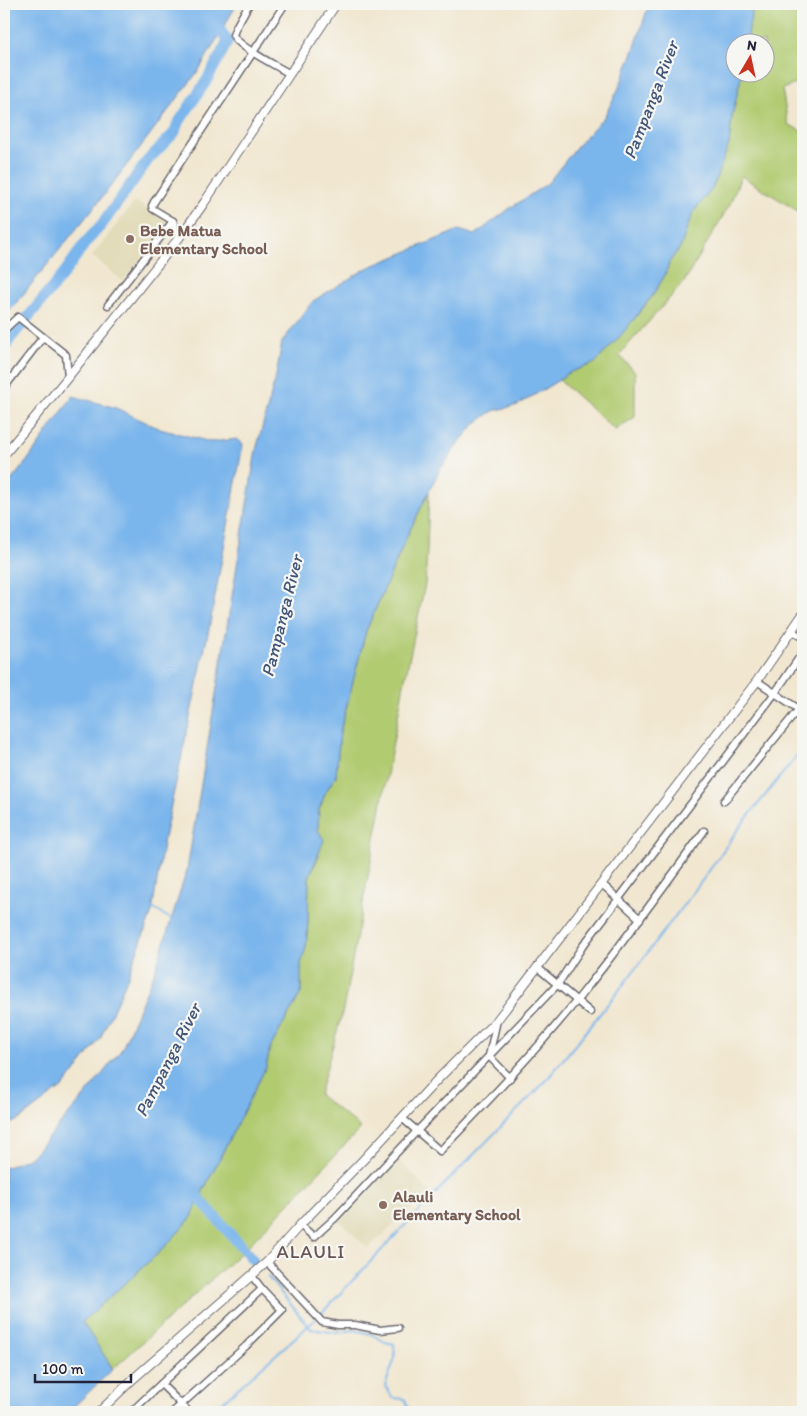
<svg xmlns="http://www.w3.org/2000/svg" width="807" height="1416" viewBox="0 0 807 1416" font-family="Itim,sans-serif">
  <rect width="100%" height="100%" fill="#f6f6f2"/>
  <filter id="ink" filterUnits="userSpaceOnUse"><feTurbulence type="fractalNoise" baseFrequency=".02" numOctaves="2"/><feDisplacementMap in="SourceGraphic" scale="10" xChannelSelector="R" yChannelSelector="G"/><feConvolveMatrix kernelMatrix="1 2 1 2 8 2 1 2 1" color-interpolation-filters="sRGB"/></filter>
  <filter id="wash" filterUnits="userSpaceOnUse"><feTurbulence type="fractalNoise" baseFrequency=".0096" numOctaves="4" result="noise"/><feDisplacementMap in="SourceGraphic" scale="20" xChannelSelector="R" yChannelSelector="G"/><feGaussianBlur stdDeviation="1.12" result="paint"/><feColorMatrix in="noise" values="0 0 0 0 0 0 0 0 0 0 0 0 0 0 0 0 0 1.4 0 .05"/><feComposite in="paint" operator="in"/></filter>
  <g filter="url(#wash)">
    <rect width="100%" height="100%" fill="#f1e7d0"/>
    <g fill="#e2dcba">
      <path d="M135 201 168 223 123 281 92 256Z"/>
      <path d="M396 1158 430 1192 368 1248 337 1219Z"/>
    </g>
    <g fill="#b1cb71" stroke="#6a7656">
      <path d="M754 4H803V81L782 89 788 124 803 132V208L801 213 741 176 730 204 684 282 619 355 635 372V417L615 430 559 380 568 373 595 363 636 317 653 295 665 275 670 261 681 246 687 228 694 211 712 189 729 144 732 116 742 73 764 72V42H747L750 21Z"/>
      <path d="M429 492 427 550 425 584 403 689 343 1010 319 1095 361 1128 247 1247 113 1369 82 1322 164 1248 192 1217 198 1201 266 1067 270 1048 301 993V964L306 947 308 922 309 877 319 856 318 830 319 810 326 791 336 776 340 732 366 631 407 536Z"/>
    </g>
    <g fill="#7ab5ec" stroke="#4e6c94">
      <path d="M4 4H237L199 70 104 195 4 318Z"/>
      <path d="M649 4H754L750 21 747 42H734V72L742 73 732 116 729 144 712 189 694 211 687 228 681 246 670 261 665 275 653 295 623 333 595 363 568 373 559 380 518 405 493 411 476 423 461 440 439 471 407 536 366 631 340 732 336 776 326 791 319 810 318 830 324 840 309 877 308 922 306 947 301 964V993L270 1048 266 1067 198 1201 192 1217 164 1248 82 1322 113 1369 68 1412H4V1168L31 1157 84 1097 122 1049 155 971 187 870 256 450 276 376 282 342 313 301 367 268 459 230 475 235 509 209 548 183 577 146 604 117 618 90 635 47Z"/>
      <path d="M73 396 116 408 160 429 211 442 237 439 243 444 209 629 164 838 152 912 125 984 100 1039 64 1086 20 1119 4 1127V489L27 461Z"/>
    </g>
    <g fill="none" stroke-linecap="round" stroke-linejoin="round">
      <g stroke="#7ab5ec" stroke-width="2">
        <path d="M152 908 171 919"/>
        <path d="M268 1277 311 1329 337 1333 354 1330 371 1334 385 1342 394 1344 395 1358 385 1386 393 1398 405 1399 410 1412"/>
        <path d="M319 1316 428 1201 545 1082 620 989 704 878 739 828 803 748"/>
        <path d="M211 1412 316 1319"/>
      </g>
      <g stroke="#7ab5ec" stroke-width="11">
        <path d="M4 350 10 339 62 276 86 242 103 223 148 160 175 132 177 125 207 80 228 41 212 19 209 4"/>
        <path d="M190 1188 253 1260"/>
      </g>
    </g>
  </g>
  <g filter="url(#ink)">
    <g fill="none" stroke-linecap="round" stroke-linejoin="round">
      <defs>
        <g id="minor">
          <path d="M249 4 236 27 233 35C238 47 277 66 290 74"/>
          <path d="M179 238 173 221 153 209 152 206 154 202 285 4"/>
          <path d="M108 305 173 221"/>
          <path d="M4 330 18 317 66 355 68 377"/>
          <path d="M4 388 43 337"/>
          <path d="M792 631 803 638"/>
          <path d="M757 681 800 710"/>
          <path d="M724 801 803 704"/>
          <path d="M602 884 640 919"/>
          <path d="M538 968 590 1012"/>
          <path d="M497 1020 489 1056 510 1078"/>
          <path d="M402 1118 440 1151C487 1102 535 1052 578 999 622 944 663 888 704 831"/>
          <path d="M300 1225 314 1237 335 1218 417 1131 558 984 582 947 775 693 803 652"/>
          <path d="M267 1262 322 1322 338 1325H355L380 1330 398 1328"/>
          <path d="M161 1384 189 1412"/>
          <path d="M131 1412 262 1289 252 1276"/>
          <path d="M173 1412 246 1346 282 1310 262 1289"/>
        </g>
        <g id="tertiary">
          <path d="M4 455 68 377 179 238 204 203 336 4"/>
          <path d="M99 1412 133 1379 267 1262 300 1225 363 1160 438 1079 497 1020 757 681 803 614"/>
        </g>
      </defs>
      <use href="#minor" stroke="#6a676f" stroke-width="9"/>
      <use href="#tertiary" stroke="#6a676f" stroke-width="10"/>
      <use href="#minor" stroke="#fff" stroke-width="6"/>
      <use href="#tertiary" stroke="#fff" stroke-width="8"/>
    </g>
  </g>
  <g fill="#8d6e63" stroke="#f6f6f2" stroke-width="2">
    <circle cx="130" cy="239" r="5"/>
    <circle cx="383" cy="1205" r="5"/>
  </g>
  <g text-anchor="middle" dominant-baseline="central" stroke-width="4.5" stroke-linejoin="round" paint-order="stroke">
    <g font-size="16" font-weight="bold" fill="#785e54" stroke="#f6f6f2" text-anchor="start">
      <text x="140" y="230">Bebe Matua<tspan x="140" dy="18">Elementary School</tspan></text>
      <text x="393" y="1196">Alauli<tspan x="393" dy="18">Elementary School</tspan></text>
    </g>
    <g font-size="18" font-style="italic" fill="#415579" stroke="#f6f6f2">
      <text transform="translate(651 100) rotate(-69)">Pampanga River</text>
      <text transform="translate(282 616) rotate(-76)">Pampanga River</text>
      <text transform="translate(168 1060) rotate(-63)">Pampanga River</text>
    </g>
    <g font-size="19" letter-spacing="1" fill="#685554" stroke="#f6f6f2">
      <text x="311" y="1251">ALAULI</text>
    </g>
  </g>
  <rect width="807" height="1416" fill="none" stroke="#f6f6f2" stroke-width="20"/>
  <g transform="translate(750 58) rotate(9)"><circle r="24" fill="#f6f6f2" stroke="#a1a1a9"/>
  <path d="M0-4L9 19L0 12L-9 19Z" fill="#c8321e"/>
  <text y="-8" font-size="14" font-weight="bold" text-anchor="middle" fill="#22223b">N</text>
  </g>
  <path d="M35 1374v8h96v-8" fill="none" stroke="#22223b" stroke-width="2.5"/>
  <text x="42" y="1374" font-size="15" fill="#22223b" stroke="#f6f6f2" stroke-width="4" paint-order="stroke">100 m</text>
</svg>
